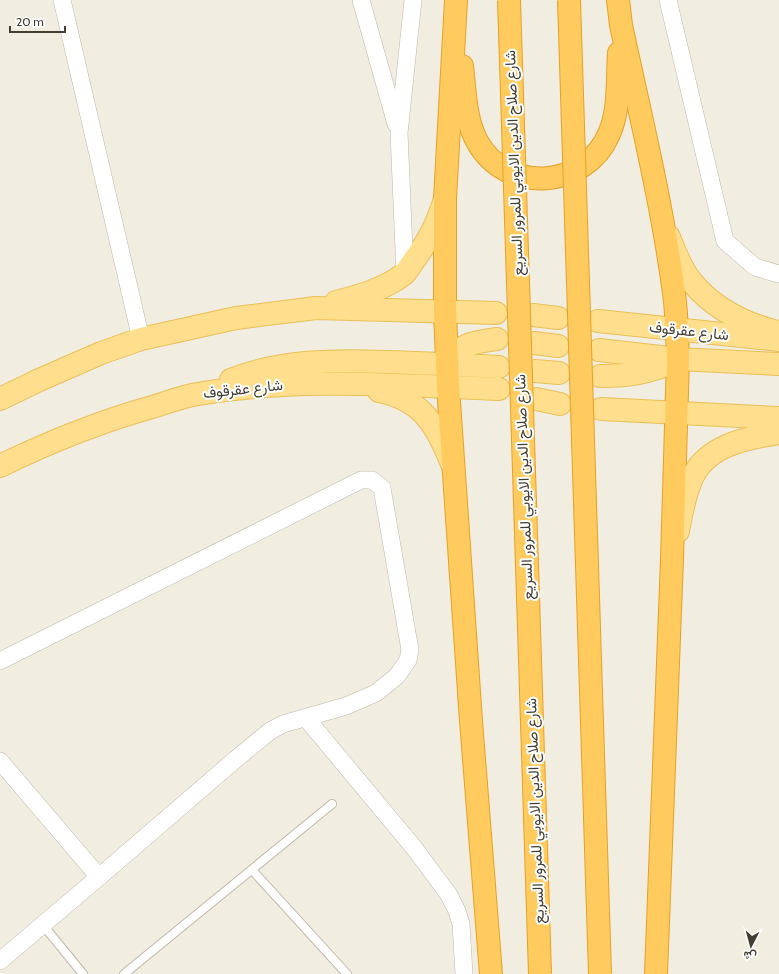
<svg xmlns="http://www.w3.org/2000/svg" width="779" height="974" viewBox="0 0 779 974" font-family="Cabin,Vazirmatn,sans-serif">
  <rect width="100%" height="100%" fill="#f2ede1"/>
  <g fill="none" stroke-linecap="round" stroke-linejoin="round">
    <defs>
      <g id="service">
        <path d="M252 870 347 974"/>
        <path d="M43 925 83 974"/>
        <path d="M124 974 332 804"/>
      </g>
      <g id="minor">
        <path d="M62 0 141 339"/>
        <path d="M361 0 396 124"/>
        <path d="M668 0 725 241 755 267 779 274"/>
        <path d="M405 273 399 133 413 0"/>
        <path d="M0 661 361 480H372L382 488 410 650 408 660 397 676 376 693 346 706 283 724 270 731 236 759 99 877 0 961"/>
        <path d="M306 718 415 849 449 895 457 911 461 924 464 974"/>
        <path d="M0 761 99 877"/>
      </g>
      <g id="primary">
        <path d="M669 237C675 252 681 269 691 281 712 307 743 323 774 331"/>
        <path d="M336 302C359 296 385 289 404 274 408 270 411 264 415 259 430 238 436 226 444 202"/>
        <path d="M533 315 558 318"/>
        <path d="M598 321 779 340"/>
        <path d="M534 343 558 346"/>
        <path d="M599 350 678 359 779 364"/>
        <path d="M448 364C458 343 476 342 497 339"/>
        <path d="M535 371 559 373"/>
        <path d="M600 376C627 376 652 373 676 360"/>
        <path d="M231 380C281 360 334 360 387 362 424 363 462 365 499 367"/>
        <path d="M379 391C424 400 436 426 452 464"/>
        <path d="M0 399 37 381 101 353 141 339 236 318 316 308 496 313"/>
        <path d="M536 399 560 404"/>
        <path d="M601 409 779 418"/>
        <path d="M0 466C49 442 99 422 152 407 165 403 179 398 192 395 294 377 397 385 499 389"/>
        <path d="M678 531C681 515 684 498 690 483 703 446 745 438 779 433"/>
      </g>
      <g id="motorway">
        <path d="M456 0 445 199V311L448 387 471 721 491 974"/>
        <path d="M618 0 621 25C640 114 662 203 674 293 677 315 677 337 678 359L672 559 656 974"/>
        <path d="M462 66C465 91 465 121 478 143 508 195 586 188 609 134 620 110 617 80 619 53"/>
      </g>
    </defs>
    <use href="#service" stroke="#c0b8a7" stroke-width="10"/>
    <use href="#minor" stroke="#c0b8a7" stroke-width="18"/>
    <use href="#primary" stroke="#eabf57" stroke-width="24"/>
    <use href="#motorway" stroke="#e6a127" stroke-width="24"/>
    <use href="#service" stroke="#fff" stroke-width="8"/>
    <use href="#minor" stroke="#fff" stroke-width="17"/>
    <use href="#primary" stroke="#ffdf8d" stroke-width="22"/>
    <use href="#motorway" stroke="#ffcb5f" stroke-width="22"/>
    <defs>
      <g id="motorway-bridge">
        <path d="M509 0 540 974"/>
        <path d="M569 0 600 974"/>
      </g>
    </defs>
    <use href="#motorway-bridge" stroke="#e6a127" stroke-width="24" stroke-linecap="butt"/>
    <use href="#motorway-bridge" stroke="#ffcb5f" stroke-width="22"/>
  </g>
  <g text-anchor="middle" dominant-baseline="central" stroke-width="4" stroke-linejoin="round" paint-order="stroke">
    <g font-size="15" fill="#433d32" stroke="#fff">
      <text transform="translate(514 163) rotate(-92)">شارع صلاح الدين الايوبي للمرور السريع</text>
      <text transform="translate(689 331) rotate(6)">شارع عقرقوف</text>
      <text transform="translate(243 389) rotate(-6)">شارع عقرقوف</text>
      <text transform="translate(524 487) rotate(-92)">شارع صلاح الدين الايوبي للمرور السريع</text>
      <text transform="translate(535 811) rotate(-92)">شارع صلاح الدين الايوبي للمرور السريع</text>
    </g>
  </g>
  <g transform="translate(751 946) rotate(186)" stroke="#ffffff" stroke-width="3" paint-order="stroke">
  <path d="M0-3L7 15L0 10L-7 15Z" fill="#433d32"/>
  <text y="-6" font-size="11" font-weight="bold" text-anchor="middle" fill="#433d32">ش</text>
  </g>
  <path d="M10 26v6h55v-6" fill="none" stroke="#433d32" stroke-width="2"/>
  <text x="16" y="26" font-size="12" fill="#433d32" stroke="#ffffff" stroke-width="3" paint-order="stroke">20 m</text>
</svg>
